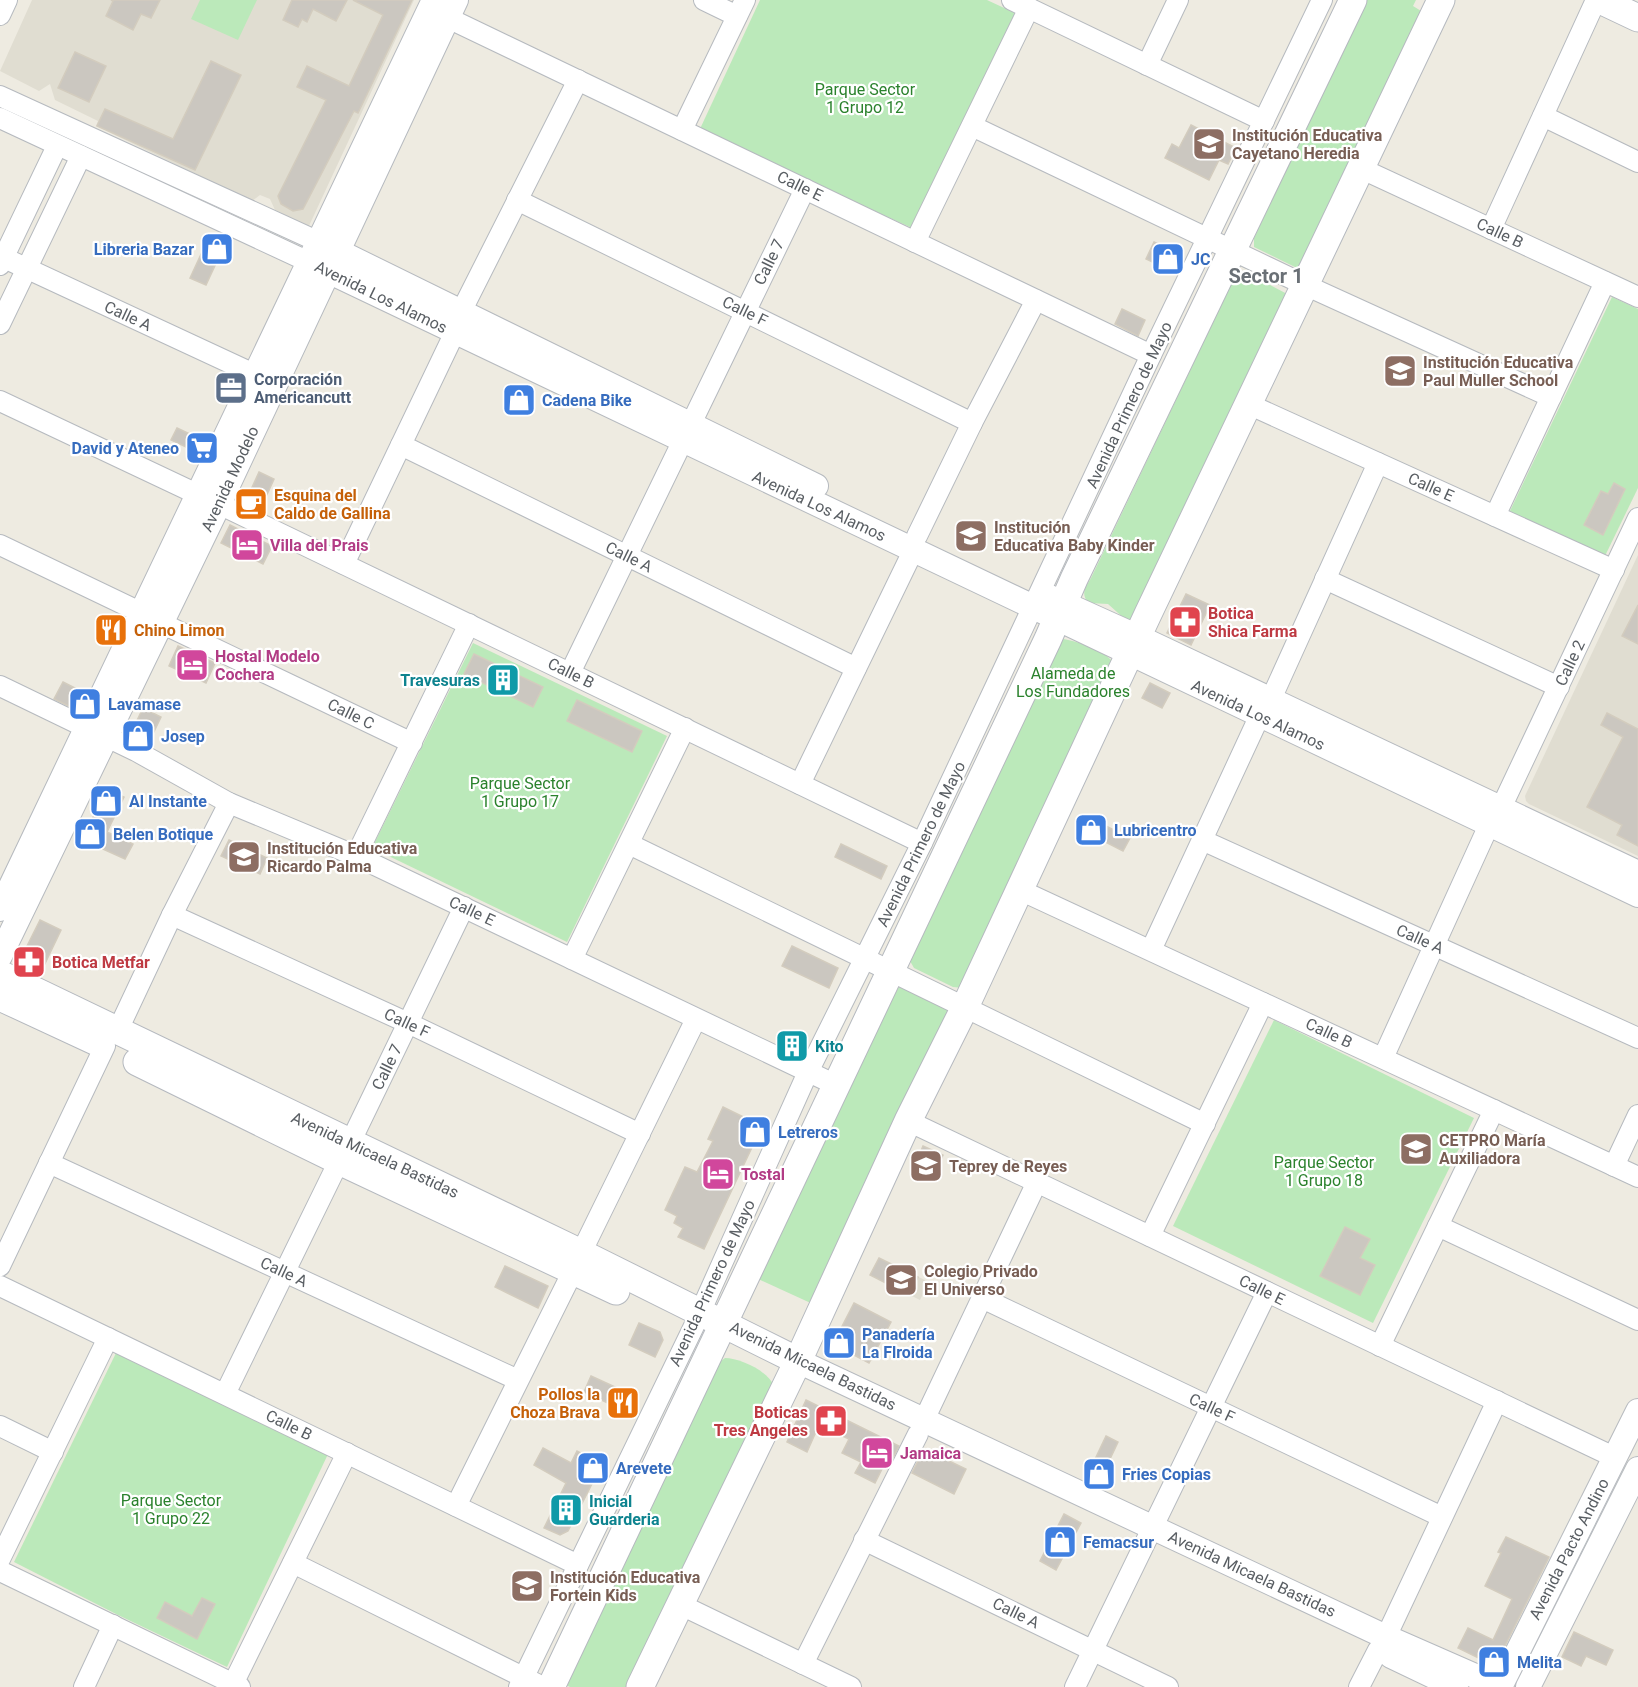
<svg xmlns="http://www.w3.org/2000/svg" width="1638" height="1687" viewBox="0 0 1638 1687" font-family="Roboto,sans-serif">
  <rect width="100%" height="100%" fill="#eeebe1"/>
  <g fill="#e0ddd1">
    <path d="M32 0H414L308 228 275 210 270 199 260 195 252 201 96 126 98 121 55 100 50 84 39 91 0 71Z"/>
    <path d="M1638 555V856L1529 804 1526 801 1525 796Z"/>
    <path d="M879 1258 929 1282 920 1300 870 1275Z"/>
  </g>
  <g fill="#bbe9ba">
    <path d="M200 0H257L238 40 191 19Z"/>
    <path d="M760 0H987L1015 13 912 228 699 131Z"/>
    <path d="M1366 0H1416L1413 6 1426 14 1299 269 1254 247V238Z"/>
    <path d="M1239 272H1245L1289 295 1134 619 1127 621 1108 604 1089 603C1079 593 1087 586 1092 576L1235 276Z"/>
    <path d="M1612 297 1638 309V488L1604 558 1509 513Z"/>
    <path d="M1063 639C1079 642 1102 649 1113 662L963 988 953 987 914 968 910 961 1052 649 1058 641Z"/>
    <path d="M473 643 667 736 567 942 372 848Z"/>
    <path d="M906 986 951 1007 815 1305 756 1278 893 997 899 987Z"/>
    <path d="M1274 1020 1474 1118 1373 1323 1173 1226Z"/>
    <path d="M116 1353 329 1452 227 1667 118 1615 14 1562Z"/>
    <path d="M725 1358C740 1358 768 1371 774 1386L630 1687H570L566 1685 717 1364Z"/>
  </g>
  <g fill="#cbc7c0" stroke="#d3ccbe" stroke-width="1.5">
    <path d="M111 0H160L151 18 141 14 133 30 106 16 113 1Z"/>
    <path d="M292 0H347L336 21 313 9 307 22 302 19 298 27 283 20Z"/>
    <path d="M353 0H412L358 113 354 111 303 209 293 211 281 204 278 196 326 100 297 87 307 66 349 86 383 15Z"/>
    <path d="M75 52 106 66 89 102 58 88Z"/>
    <path d="M211 61 241 75 195 170 97 126 105 109 173 139Z"/>
    <path d="M1191 125 1236 148 1228 164 1219 160 1209 180 1165 158 1172 144 1179 148Z"/>
    <path d="M209 237 225 244 206 285 190 278Z"/>
    <path d="M1154 242 1168 249 1172 258 1167 269 1146 259Z"/>
    <path d="M1122 309 1145 320 1138 336 1115 324Z"/>
    <path d="M177 428 207 442 201 454 171 440Z"/>
    <path d="M259 472 274 479 260 510 245 503Z"/>
    <path d="M1614 483 1625 489 1603 535 1584 525 1601 491 1608 494Z"/>
    <path d="M230 525 272 546 263 564 221 543Z"/>
    <path d="M1186 594 1210 605 1191 645 1167 633Z"/>
    <path d="M1638 605V644L1622 636Z"/>
    <path d="M106 615 121 622 111 643 97 635Z"/>
    <path d="M178 646 215 663 206 683 169 666Z"/>
    <path d="M474 654 543 687 533 707 464 674Z"/>
    <path d="M63 682 87 694 79 711 54 699Z"/>
    <path d="M1150 683 1170 693 1162 708 1142 698Z"/>
    <path d="M577 700 642 731 632 752 567 721Z"/>
    <path d="M143 708 161 717 148 744 132 736 131 733Z"/>
    <path d="M1607 713 1638 729V846L1617 835 1622 825 1587 807 1623 737 1601 725Z"/>
    <path d="M106 789 124 797 107 832 133 844 125 859 81 839 88 823 90 824Z"/>
    <path d="M1084 815 1130 838 1123 851 1078 828Z"/>
    <path d="M229 840 267 858 260 874 221 856Z"/>
    <path d="M841 844 887 866 881 879 835 857Z"/>
    <path d="M40 920 61 930 40 974 24 966 22 956Z"/>
    <path d="M792 946 838 968 829 988 782 966Z"/>
    <path d="M786 1031 807 1042 801 1055 779 1045Z"/>
    <path d="M723 1107 762 1126 704 1249 678 1237 683 1228 674 1223 677 1216 665 1210 685 1167 697 1172 713 1141 708 1139Z"/>
    <path d="M923 1146 943 1155 931 1181 912 1172Z"/>
    <path d="M1345 1227 1370 1239 1360 1258 1375 1265 1360 1295 1320 1276Z"/>
    <path d="M879 1258 918 1277 909 1295 870 1275Z"/>
    <path d="M505 1266 548 1286 538 1308 495 1287Z"/>
    <path d="M854 1303 891 1322 869 1363 833 1344Z"/>
    <path d="M639 1323 660 1332 663 1340 655 1357 629 1345Z"/>
    <path d="M591 1376 635 1396 627 1412 584 1392Z"/>
    <path d="M806 1400 899 1446 890 1463 886 1461 875 1483 855 1473 861 1462 842 1453 849 1439 819 1425 807 1452 787 1442Z"/>
    <path d="M1106 1436 1118 1442 1101 1478 1089 1472Z"/>
    <path d="M543 1448 571 1463 577 1451 602 1464 568 1531 560 1535 544 1528 566 1483 534 1465Z"/>
    <path d="M924 1449 966 1469 954 1494 912 1473Z"/>
    <path d="M1064 1514 1081 1523 1056 1570 1040 1561Z"/>
    <path d="M1506 1537 1549 1557 1495 1666 1458 1648 1468 1628 1493 1640 1512 1599 1485 1586 1501 1553 1498 1552Z"/>
    <path d="M202 1598 215 1604 197 1639 157 1618 165 1602 192 1616Z"/>
    <path d="M1574 1632 1613 1650 1606 1665 1586 1656 1581 1666 1562 1657Z"/>
  </g>
  <g fill="none" stroke-linecap="round" stroke-linejoin="round">
    <defs>
      <g id="minor">
        <path d="M704 0 737 16"/>
        <path d="M1012 0 1264 121"/>
        <path d="M0 15 7 0"/>
        <path d="M448 18 1151 355"/>
        <path d="M1147 65 1178 0"/>
        <path d="M0 96 319 242"/>
        <path d="M1543 116 1638 162"/>
        <path d="M0 118 309 262"/>
        <path d="M972 126 1305 285 1551 397"/>
        <path d="M682 130 745 0"/>
        <path d="M1362 169 1638 297"/>
        <path d="M517 200 972 423"/>
        <path d="M1491 229 1596 0"/>
        <path d="M915 242 1029 8"/>
        <path d="M0 256 256 375"/>
        <path d="M0 265 57 146"/>
        <path d="M461 312 578 80"/>
        <path d="M0 324 81 156"/>
        <path d="M0 401 199 495"/>
        <path d="M1248 404 1614 570"/>
        <path d="M401 445 856 668"/>
        <path d="M219 504 922 843"/>
        <path d="M1495 516 1605 282"/>
        <path d="M917 536 972 423 1036 300"/>
        <path d="M0 545 142 613"/>
        <path d="M344 564 455 332"/>
        <path d="M1325 579 1559 687"/>
        <path d="M161 623 412 743"/>
        <path d="M570 673 805 189"/>
        <path d="M0 686 87 728"/>
        <path d="M1271 699 1378 463"/>
        <path d="M107 737 136 751 229 803 356 856 836 1085"/>
        <path d="M800 784 913 551"/>
        <path d="M1501 808 1638 518"/>
        <path d="M1202 840 1638 1038"/>
        <path d="M629 844 1205 1124"/>
        <path d="M356 856 469 624"/>
        <path d="M1020 890 1638 1177"/>
        <path d="M172 915 408 1023 640 1134"/>
        <path d="M1151 950 1260 715"/>
        <path d="M572 959 685 728"/>
        <path d="M117 1032 172 915 229 803"/>
        <path d="M1383 1058 1489 825"/>
        <path d="M908 1121 1616 1458"/>
        <path d="M49 1163 518 1380"/>
        <path d="M1614 1166 1638 1115"/>
        <path d="M1438 1226 1638 1320"/>
        <path d="M1150 1236 1263 1003"/>
        <path d="M581 1253 696 1019"/>
        <path d="M0 1266 105 1046"/>
        <path d="M0 1286 578 1565"/>
        <path d="M982 1298 1442 1517"/>
        <path d="M1380 1346 1494 1110"/>
        <path d="M225 1394 339 1161 350 1143 464 907"/>
        <path d="M924 1420 1037 1182"/>
        <path d="M0 1426 53 1452"/>
        <path d="M456 1506 573 1271"/>
        <path d="M864 1540 1168 1687"/>
        <path d="M0 1559 108 1338"/>
        <path d="M293 1563 543 1687"/>
        <path d="M0 1571 240 1687"/>
        <path d="M679 1604 851 1687"/>
        <path d="M1386 1637 1497 1401"/>
        <path d="M803 1664 918 1434"/>
        <path d="M233 1684 347 1453"/>
        <path d="M84 1687 113 1625"/>
        <path d="M519 1687 694 1326 808 1072 922 843 1151 355 1322 0"/>
        <path d="M1075 1687 1267 1292"/>
        <path d="M1359 1687 1378 1650"/>
      </g>
      <g id="tertiary">
        <path d="M319 242 816 486"/>
        <path d="M309 262 1638 895"/>
        <path d="M1045 595 1138 637 1638 873"/>
        <path d="M0 909 434 0"/>
        <path d="M0 956 219 504 456 0"/>
        <path d="M798 1361 1386 1637 1500 1687"/>
        <path d="M1391 1656 1456 1687"/>
        <path d="M1500 1687 1638 1411"/>
        <path d="M1528 1687 1638 1469"/>
      </g>
      <g id="secondary">
        <path d="M1600 0 1638 18"/>
        <path d="M0 974 581 1253 798 1361"/>
        <path d="M0 997 97 1042"/>
        <path d="M137 1062 339 1161 616 1291"/>
        <path d="M551 1687 1048 639 1074 579 1353 0"/>
        <path d="M640 1687 798 1361 908 1121 965 1007 1148 614 1441 0"/>
      </g>
    </defs>
    <use href="#minor" stroke="#b6babf" stroke-width="22"/>
    <use href="#tertiary" stroke="#b6babf" stroke-width="26"/>
    <use href="#secondary" stroke="#b5b9bf" stroke-width="29"/>
    <use href="#minor" stroke="#fff" stroke-width="20"/>
    <use href="#tertiary" stroke="#fff" stroke-width="24"/>
    <use href="#secondary" stroke="#fff" stroke-width="27"/>
  </g>
  <defs>
    <symbol id="school-square" viewBox="-11 -11 22 22"><rect x="-9" y="-9" width="18" height="18" rx="4" fill="#8d6e63" stroke="#fff"/><path d="M0-5L7-2L0 1L-7-2ZM-4 1L0 2.5L4 1V4Q0 6-4 4Z" fill="#fff"/></symbol>
    <symbol id="shop-square" viewBox="-11 -11 22 22"><rect x="-9" y="-9" width="18" height="18" rx="4" fill="#3f7fe0" stroke="#fff"/><path d="M-5-2.5h2.3a2.7 3.5 0 0 1 5.4 0H5L5.5 6h-11ZM-1.5-2.5h3a1.5 2.3 0 0 0-3 0Z" fill="#fff"/></symbol>
    <symbol id="office-square" viewBox="-11 -11 22 22"><rect x="-9" y="-9" width="18" height="18" rx="4" fill="#5c6f8a" stroke="#fff"/><path d="M-6-3h4V-5.5h4V-3h4V5H-6ZM-1-4.5V-3h2v-1.5ZM-6 0V1H6V0Z" fill="#fff"/></symbol>
    <symbol id="supermarket-square" viewBox="-11 -11 22 22"><rect x="-9" y="-9" width="18" height="18" rx="4" fill="#3f7fe0" stroke="#fff"/><path d="M-6-5.5h2.5l.6 2H6L4.5 2H-2.5L-4.4-4H-6ZM-1.5 3.2a1.3 1.3 0 1 0 .1 0ZM3 3.2a1.3 1.3 0 1 0 .1 0Z" fill="#fff"/></symbol>
    <symbol id="cafe-square" viewBox="-11 -11 22 22"><rect x="-9" y="-9" width="18" height="18" rx="4" fill="#e8710a" stroke="#fff"/><path d="M-5.5-4.5H6V0H3Q3 3.5 0 3.5H-2.5Q-5.5 3.5-5.5 0ZM3-3.2v2h1.7v-2ZM-6 4.5H4V6H-6Z" fill="#fff"/></symbol>
    <symbol id="hotel-square" viewBox="-11 -11 22 22"><rect x="-9" y="-9" width="18" height="18" rx="4" fill="#d1479c" stroke="#fff"/><path d="M-6-4.5h1.5V1H6V5H4.5V3h-9V5H-6ZM-4 0a1.8 1.8 0 1 1 3.6 0ZM.5 0V-2.5h3Q6-2.5 6 0Z" fill="#fff"/></symbol>
    <symbol id="pharmacy-square" viewBox="-11 -11 22 22"><rect x="-9" y="-9" width="18" height="18" rx="4" fill="#e0444e" stroke="#fff"/><path d="M-2-6h4v4h4v4h-4v4h-4v-4h-4v-4h4Z" fill="#fff"/></symbol>
    <symbol id="restaurant-square" viewBox="-11 -11 22 22"><rect x="-9" y="-9" width="18" height="18" rx="4" fill="#e8710a" stroke="#fff"/><path d="M-5-6h1v4h1v-4h1v4h1v-4h1v5L-1.5 .5V6h-2V.5L-5-1ZM5-6V6H3V1.5H1.5Q1.5-4 5-6Z" fill="#fff"/></symbol>
    <symbol id="building-square" viewBox="-11 -11 22 22"><rect x="-9" y="-9" width="18" height="18" rx="4" fill="#0f9aa8" stroke="#fff"/><path d="M-4-6H4V6H1V3H-1V6H-4ZM-2.5-4.3h1.7v1.8h-1.7ZM.8-4.3h1.7v1.8H.8ZM-2.5-1h1.7V.8h-1.7ZM.8-1h1.7V.8H.8Z" fill="#fff"/></symbol>
    <symbol id="university-square" viewBox="-11 -11 22 22"><rect x="-9" y="-9" width="18" height="18" rx="4" fill="#8d6e63" stroke="#fff"/><path d="M0-5L7-2L0 1L-7-2ZM-4 1L0 2.5L4 1V4Q0 6-4 4Z" fill="#fff"/></symbol>
  </defs>
  <g fill-rule="evenodd">
    <use href="#school-square" x="1190" y="125" width="38" height="38"/>
    <use href="#shop-square" x="198" y="230" width="38" height="38"/>
    <use href="#shop-square" x="1149" y="240" width="38" height="38"/>
    <use href="#school-square" x="1381" y="352" width="38" height="38"/>
    <use href="#office-square" x="212" y="369" width="38" height="38"/>
    <use href="#shop-square" x="500" y="381" width="38" height="38"/>
    <use href="#supermarket-square" x="183" y="429" width="38" height="38"/>
    <use href="#cafe-square" x="232" y="485" width="38" height="38"/>
    <use href="#school-square" x="952" y="517" width="38" height="38"/>
    <use href="#hotel-square" x="228" y="526" width="38" height="38"/>
    <use href="#pharmacy-square" x="1166" y="603" width="38" height="38"/>
    <use href="#restaurant-square" x="92" y="611" width="38" height="38"/>
    <use href="#hotel-square" x="173" y="646" width="38" height="38"/>
    <use href="#building-square" x="484" y="661" width="38" height="38"/>
    <use href="#shop-square" x="66" y="685" width="38" height="38"/>
    <use href="#shop-square" x="119" y="717" width="38" height="38"/>
    <use href="#shop-square" x="87" y="782" width="38" height="38"/>
    <use href="#shop-square" x="1072" y="811" width="38" height="38"/>
    <use href="#shop-square" x="71" y="815" width="38" height="38"/>
    <use href="#school-square" x="225" y="838" width="38" height="38"/>
    <use href="#pharmacy-square" x="10" y="943" width="38" height="38"/>
    <use href="#building-square" x="773" y="1027" width="38" height="38"/>
    <use href="#shop-square" x="736" y="1113" width="38" height="38"/>
    <use href="#university-square" x="1397" y="1130" width="38" height="38"/>
    <use href="#school-square" x="907" y="1147" width="38" height="38"/>
    <use href="#hotel-square" x="699" y="1155" width="38" height="38"/>
    <use href="#school-square" x="882" y="1261" width="38" height="38"/>
    <use href="#shop-square" x="820" y="1324" width="38" height="38"/>
    <use href="#restaurant-square" x="604" y="1384" width="38" height="38"/>
    <use href="#pharmacy-square" x="812" y="1402" width="38" height="38"/>
    <use href="#hotel-square" x="858" y="1434" width="38" height="38"/>
    <use href="#shop-square" x="574" y="1449" width="38" height="38"/>
    <use href="#shop-square" x="1080" y="1455" width="38" height="38"/>
    <use href="#building-square" x="547" y="1491" width="38" height="38"/>
    <use href="#shop-square" x="1041" y="1523" width="38" height="38"/>
    <use href="#school-square" x="508" y="1567" width="38" height="38"/>
    <use href="#shop-square" x="1475" y="1643" width="38" height="38"/>
  </g>
  <g text-anchor="middle" dominant-baseline="central" stroke-width="4.5" stroke-linejoin="round" paint-order="stroke">
    <g font-size="16" fill="#2b822d" stroke="#fff">
      <text x="865" y="89">Parque Sector<tspan x="865" dy="18">1 Grupo 12</tspan></text>
      <text x="1073" y="673">Alameda de<tspan x="1073" dy="18">Los Fundadores</tspan></text>
      <text x="520" y="783">Parque Sector<tspan x="520" dy="18">1 Grupo 17</tspan></text>
      <text x="1324" y="1162">Parque Sector<tspan x="1324" dy="18">1 Grupo 18</tspan></text>
      <text x="171" y="1500">Parque Sector<tspan x="171" dy="18">1 Grupo 22</tspan></text>
    </g>
    <g font-size="16" font-weight="bold" fill="#785e54" stroke="#fff" text-anchor="start">
      <text x="1232" y="135">Institución Educativa<tspan x="1232" dy="18">Cayetano Heredia</tspan></text>
      <text x="1423" y="362">Institución Educativa<tspan x="1423" dy="18">Paul Muller School</tspan></text>
      <text x="994" y="527">Institución<tspan x="994" dy="18">Educativa Baby Kinder</tspan></text>
      <text x="267" y="848">Institución Educativa<tspan x="267" dy="18">Ricardo Palma</tspan></text>
      <text x="1439" y="1140">CETPRO María<tspan x="1439" dy="18">Auxiliadora</tspan></text>
      <text x="949" y="1166">Teprey de Reyes</text>
      <text x="924" y="1271">Colegio Privado<tspan x="924" dy="18">El Universo</tspan></text>
      <text x="550" y="1577">Institución Educativa<tspan x="550" dy="18">Fortein Kids</tspan></text>
    </g>
    <g font-size="16" fill="#595e63" stroke="#fff">
      <text transform="translate(800 186) rotate(26)">Calle E</text>
      <text transform="translate(1500 233) rotate(25)">Calle B</text>
      <text transform="translate(769 262) rotate(-64)">Calle 7</text>
      <text transform="translate(381 297) rotate(26)">Avenida Los Alamos</text>
      <text transform="translate(745 311) rotate(26)">Calle F</text>
      <text transform="translate(128 316) rotate(25)">Calle A</text>
      <text transform="translate(1129 405) rotate(-65)">Avenida Primero de Mayo</text>
      <text transform="translate(230 479) rotate(-65)">Avenida Modelo</text>
      <text transform="translate(1431 487) rotate(24)">Calle E</text>
      <text transform="translate(819 506) rotate(25)">Avenida Los Alamos</text>
      <text transform="translate(629 557) rotate(26)">Calle A</text>
      <text transform="translate(1570 663) rotate(-65)">Calle 2</text>
      <text transform="translate(571 673) rotate(26)">Calle B</text>
      <text transform="translate(351 714) rotate(26)">Calle C</text>
      <text transform="translate(1258 715) rotate(25)">Avenida Los Alamos</text>
      <text transform="translate(921 844) rotate(-64)">Avenida Primero de Mayo</text>
      <text transform="translate(472 911) rotate(25)">Calle E</text>
      <text transform="translate(1420 939) rotate(24)">Calle A</text>
      <text transform="translate(407 1023) rotate(25)">Calle F</text>
      <text transform="translate(1329 1033) rotate(25)">Calle B</text>
      <text transform="translate(387 1067) rotate(-64)">Calle 7</text>
      <text transform="translate(375 1155) rotate(25)">Avenida Micaela Bastidas</text>
      <text transform="translate(284 1272) rotate(25)">Calle A</text>
      <text transform="translate(712 1283) rotate(-65)">Avenida Primero de Mayo</text>
      <text transform="translate(1262 1290) rotate(26)">Calle E</text>
      <text transform="translate(813 1366) rotate(26)">Avenida Micaela Bastidas</text>
      <text transform="translate(1212 1408) rotate(25)">Calle F</text>
      <text transform="translate(289 1425) rotate(26)">Calle B</text>
      <text transform="translate(1569 1549) rotate(-63)">Avenida Pacto Andino</text>
      <text transform="translate(1252 1574) rotate(25)">Avenida Micaela Bastidas</text>
      <text transform="translate(1016 1613) rotate(26)">Calle A</text>
    </g>
    <g font-size="16" font-weight="bold" fill="#366cbe" stroke="#fff" text-anchor="start">
      <text x="194" y="249" text-anchor="end">Libreria Bazar</text>
      <text x="1191" y="259">JC</text>
      <text x="542" y="400">Cadena Bike</text>
      <text x="179" y="448" text-anchor="end">David y Ateneo</text>
      <text x="108" y="704">Lavamase</text>
      <text x="161" y="736">Josep</text>
      <text x="129" y="801">Al Instante</text>
      <text x="1114" y="830">Lubricentro</text>
      <text x="113" y="834">Belen Botique</text>
      <text x="778" y="1132">Letreros</text>
      <text x="862" y="1334">Panadería<tspan x="862" dy="18">La Flroida</tspan></text>
      <text x="616" y="1468">Arevete</text>
      <text x="1122" y="1474">Fries Copias</text>
      <text x="1083" y="1542">Femacsur</text>
      <text x="1517" y="1662">Melita</text>
    </g>
    <g font-size="16" font-weight="bold" fill="#4e5e75" stroke="#fff" text-anchor="start">
      <text x="254" y="379">Corporación<tspan x="254" dy="18">Americancutt</tspan></text>
    </g>
    <g font-size="16" font-weight="bold" fill="#c56008" stroke="#fff" text-anchor="start">
      <text x="274" y="495">Esquina del<tspan x="274" dy="18">Caldo de Gallina</tspan></text>
      <text x="134" y="630">Chino Limon</text>
      <text x="600" y="1394" text-anchor="end">Pollos la<tspan x="600" dy="18">Choza Brava</tspan></text>
    </g>
    <g font-size="16" font-weight="bold" fill="#b23c85" stroke="#fff" text-anchor="start">
      <text x="270" y="545">Villa del Prais</text>
      <text x="215" y="656">Hostal Modelo<tspan x="215" dy="18">Cochera</tspan></text>
      <text x="741" y="1174">Tostal</text>
      <text x="900" y="1453">Jamaica</text>
    </g>
    <g font-size="16" font-weight="bold" fill="#be3a42" stroke="#fff" text-anchor="start">
      <text x="1208" y="613">Botica<tspan x="1208" dy="18">Shica Farma</tspan></text>
      <text x="52" y="962">Botica Metfar</text>
      <text x="808" y="1412" text-anchor="end">Boticas<tspan x="808" dy="18">Tres Angeles</tspan></text>
    </g>
    <g font-size="16" font-weight="bold" fill="#0d838f" stroke="#fff" text-anchor="start">
      <text x="480" y="680" text-anchor="end">Travesuras</text>
      <text x="815" y="1046">Kito</text>
      <text x="589" y="1501">Inicial<tspan x="589" dy="18">Guarderia</tspan></text>
    </g>
    <g font-size="20" font-weight="bold" fill="#6a7076" stroke="#fff">
      <text x="1266" y="276">Sector 1</text>
    </g>
  </g>
</svg>
